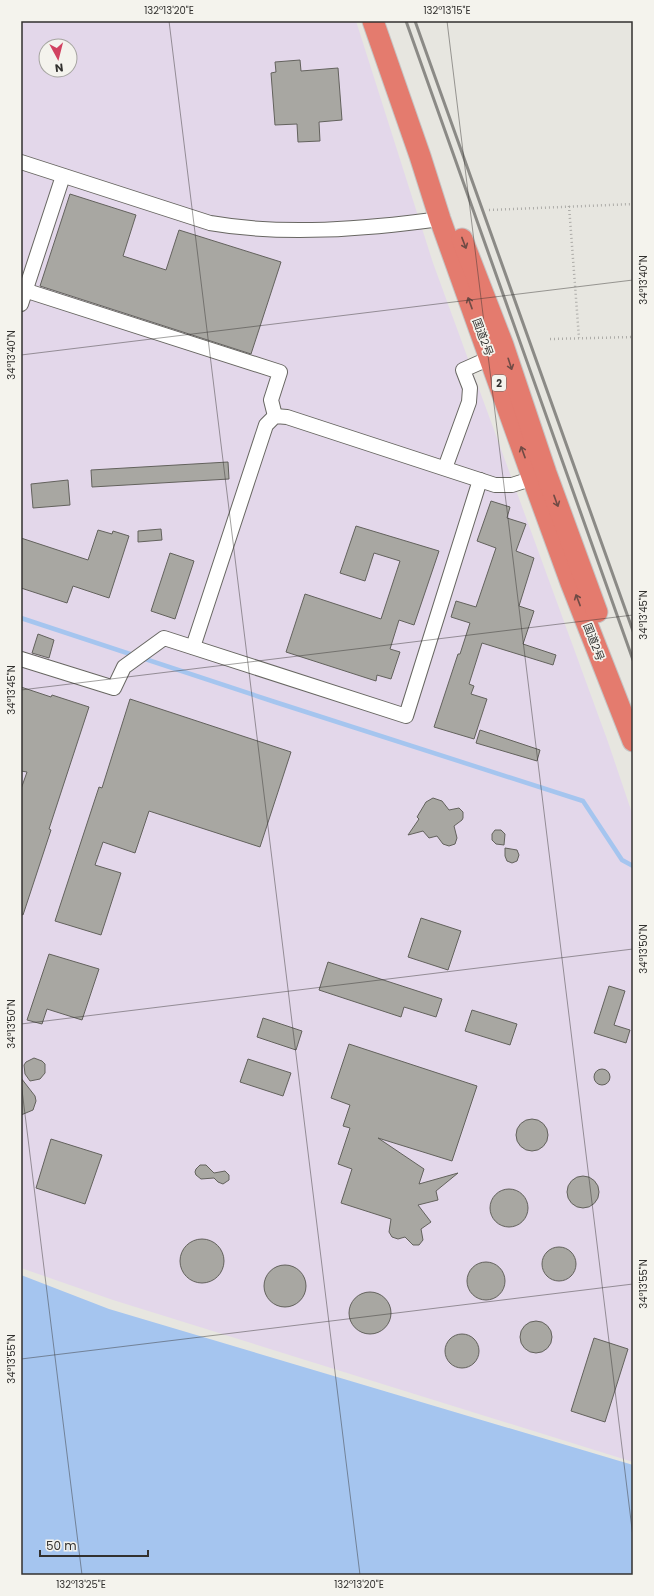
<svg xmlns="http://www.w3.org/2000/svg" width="654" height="1596" viewBox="0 0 654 1596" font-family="Poppins,'Noto Sans JP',sans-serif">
  <rect width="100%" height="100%" fill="#e7e6e0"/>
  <path fill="#e3d7ea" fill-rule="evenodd" d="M21 21H356L433 263 608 742 633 816V1462L113 1300 21 1268ZM46 46H70V70H46Z"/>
  <path fill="#a5c5ef" d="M21 1275 109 1309 633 1465V1575H21Z"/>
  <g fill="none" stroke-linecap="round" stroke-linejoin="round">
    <path stroke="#a5c5ef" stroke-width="4.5" d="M21 618 275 702 583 801 622 860 633 866"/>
  </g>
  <g fill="#a8a7a2" stroke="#63625d">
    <path d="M300 60 301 71 338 68 342 120 319 122 320 141 298 142 297 124 275 125 271 73 276 72 275 62Z"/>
    <path d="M70 194 136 215 123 256 166 270 179 230 281 262 251 354 40 286Z"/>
    <path d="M228 462 229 479 92 487 91 470Z"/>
    <path d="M68 480 70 505 33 508 31 484Z"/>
    <path d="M491 501 510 507 507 518 526 524 516 551 534 558 519 606 534 611 523 644 556 655 553 665 482 643 469 684 474 686 471 694 487 699 474 739 434 727 458 654H460L470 623 451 617 456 601 476 607 496 548 477 541Z"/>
    <path d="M356 526 439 551 414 625 399 620 390 649 400 652 391 679 377 675 376 681 286 652 305 594 381 619 400 561 374 553 365 581 340 573Z"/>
    <path d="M161 529 162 540 138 542V531Z"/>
    <path d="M98 530 112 534 113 531 129 536 109 598 73 586 67 603 21 588V538L88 560Z"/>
    <path d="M170 553 194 561 175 619 151 611Z"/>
    <path d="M38 634 54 640 49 658 32 653Z"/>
    <path d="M21 687 51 697 52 695 89 707 49 829 51 830 23 915 21 914V789L27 772 21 771Z"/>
    <path d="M130 699 291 752 260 847 149 811 135 853 103 842 95 865 121 873 101 935 55 921 99 787 102 788Z"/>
    <path d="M480 730 540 750 537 761 476 743Z"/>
    <path d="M433 798 442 801 449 810 459 808 463 812V818L462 820 454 826 457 838 455 844 449 846 443 844 437 836 429 838 423 831 408 835 419 819 417 817 426 802Z"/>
    <path d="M495 830H501L505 834 504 845 496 844 492 840V834Z"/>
    <path d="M505 848 517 850 519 855 517 861 512 863 507 861 505 856Z"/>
    <path d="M421 918 461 931 448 970 408 957Z"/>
    <path d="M49 954 99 969 82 1020 47 1009 42 1024 27 1020Z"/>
    <path d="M328 962 442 999 436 1017 404 1007 401 1017 319 990Z"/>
    <path d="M609 986 625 991 614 1025 630 1030 626 1043 594 1033Z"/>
    <path d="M472 1010 517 1024 510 1045 465 1031Z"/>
    <path d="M263 1018 302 1031 296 1050 257 1037Z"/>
    <path d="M349 1044 477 1086 452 1161 378 1138 424 1169 419 1184 458 1173 436 1191 438 1200 418 1205 431 1222 421 1229 423 1240 419 1245H413L405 1237 398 1239 392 1237 389 1232 391 1219 341 1203 352 1169 338 1164 350 1128 343 1126 350 1105 331 1098Z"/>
    <path d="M34 1058 42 1061 45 1064V1073L40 1079 30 1081 25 1074 24 1065 26 1062Z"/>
    <path d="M248 1059 291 1073 283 1096 240 1082Z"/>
    <circle cx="602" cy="1077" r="8"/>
    <path d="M21 1078 35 1096 36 1101 33 1110 21 1115Z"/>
    <circle cx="532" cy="1135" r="16"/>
    <path d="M51 1139 102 1155 85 1204 36 1188Z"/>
    <path d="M200 1165H206L214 1173 225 1171 229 1175V1180L223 1184 218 1182 214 1178 201 1179 196 1175 195 1172 196 1169Z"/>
    <circle cx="583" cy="1192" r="16"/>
    <circle cx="509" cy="1208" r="19"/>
    <circle cx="202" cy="1261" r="22"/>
    <circle cx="559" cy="1264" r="17"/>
    <circle cx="486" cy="1281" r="19"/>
    <circle cx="285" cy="1286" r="21"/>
    <circle cx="370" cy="1313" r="21"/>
    <circle cx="536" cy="1337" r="16"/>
    <circle cx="462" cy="1351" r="17"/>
    <path d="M594 1338 628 1349 605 1422 571 1411Z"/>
  </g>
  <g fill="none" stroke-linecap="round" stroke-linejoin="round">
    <defs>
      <g id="minor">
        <path d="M21 162 210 223C284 236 366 229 440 219"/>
        <path d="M21 289 280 372 271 400 275 416"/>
        <path d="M21 304 63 176"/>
        <path d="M445 468 469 402 470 388 463 370 490 358"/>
        <path d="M193 647 266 425 275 416 287 417 495 485H512L540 476"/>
        <path d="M21 659 114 688 124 667 164 638 406 716 480 480"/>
      </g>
      <g id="highway">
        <path d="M373 21 420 156 440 219 533 479 571 583 633 741"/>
        <path d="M462 239 503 345 546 473 597 612"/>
      </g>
    </defs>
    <use href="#minor" stroke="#686762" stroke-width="16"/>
    <use href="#highway" stroke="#c6c5c5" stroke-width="23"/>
    <g stroke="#adaca8" stroke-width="2.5" stroke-dasharray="1 3" stroke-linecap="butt">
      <path d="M569 206 579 338"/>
      <path d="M489 210 633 204"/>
      <path d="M550 339 633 337"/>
    </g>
    <use href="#minor" stroke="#fff" stroke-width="14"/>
    <use href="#highway" stroke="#e47b6e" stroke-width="21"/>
    <g stroke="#8b8a86" stroke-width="3">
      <path d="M406 21 633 660"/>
      <path d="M415 21 633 631"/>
    </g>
  </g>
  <defs><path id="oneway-shaft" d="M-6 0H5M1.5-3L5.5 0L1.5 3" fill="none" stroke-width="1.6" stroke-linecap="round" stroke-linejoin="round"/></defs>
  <g stroke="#704b45">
    <use href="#oneway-shaft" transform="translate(464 243) rotate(69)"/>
    <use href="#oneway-shaft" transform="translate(470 303) rotate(-110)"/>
    <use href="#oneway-shaft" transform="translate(510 364) rotate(72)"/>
    <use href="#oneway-shaft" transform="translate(523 452) rotate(-110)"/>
    <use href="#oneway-shaft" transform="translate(556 501) rotate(70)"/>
    <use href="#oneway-shaft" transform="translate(578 600) rotate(-111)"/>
  </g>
  <path fill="none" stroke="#32312f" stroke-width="1" stroke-opacity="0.45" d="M169 21 360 1575M447 21 633 1537M21 355 633 280M21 690 633 615M21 1024 633 949M21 1082 82 1575M21 1359 633 1284"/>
  <g text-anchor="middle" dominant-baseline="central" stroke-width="3.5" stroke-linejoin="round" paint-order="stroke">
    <rect fill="#f4f3ed" stroke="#6c6b68" stroke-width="1" x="492" y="375" width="14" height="16" rx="3"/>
    <g font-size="10" font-weight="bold" fill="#32312f">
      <text x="499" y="383">2</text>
    </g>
    <g font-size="11" fill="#32312f" stroke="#f4f3ed">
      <text transform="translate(483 337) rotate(70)">国道2号</text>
      <text transform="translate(594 642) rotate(69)">国道2号</text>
    </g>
  </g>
  <rect width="654" height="1596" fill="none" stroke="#f4f3ed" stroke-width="44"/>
  <g transform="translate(58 58) rotate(173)"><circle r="19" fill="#f4f3ed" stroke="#a6a5a1"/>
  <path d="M0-3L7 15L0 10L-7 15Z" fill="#d14260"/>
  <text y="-6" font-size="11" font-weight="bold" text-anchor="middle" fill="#32312f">N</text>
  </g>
  <path d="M40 1550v6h108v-6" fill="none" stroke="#32312f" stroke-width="2"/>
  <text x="46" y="1550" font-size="12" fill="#32312f" stroke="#f4f3ed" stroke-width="3" paint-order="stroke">50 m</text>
  <rect x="22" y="22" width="610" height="1552" fill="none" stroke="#32312f" stroke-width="1.5"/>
  <g font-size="10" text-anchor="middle" fill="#32312f">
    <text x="169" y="14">132°13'20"E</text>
    <text x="447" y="14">132°13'15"E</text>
    <text transform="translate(643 280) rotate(-90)" y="4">34°13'40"N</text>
    <text transform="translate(11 355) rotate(-90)" y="4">34°13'40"N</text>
    <text transform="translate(643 615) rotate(-90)" y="4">34°13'45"N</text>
    <text transform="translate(11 690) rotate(-90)" y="4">34°13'45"N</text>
    <text transform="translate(643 949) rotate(-90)" y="4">34°13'50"N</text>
    <text transform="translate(11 1024) rotate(-90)" y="4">34°13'50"N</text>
    <text transform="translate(643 1284) rotate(-90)" y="4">34°13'55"N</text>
    <text transform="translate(11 1359) rotate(-90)" y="4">34°13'55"N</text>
    <text x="81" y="1588">132°13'25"E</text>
    <text x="359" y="1588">132°13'20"E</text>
  </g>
</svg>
